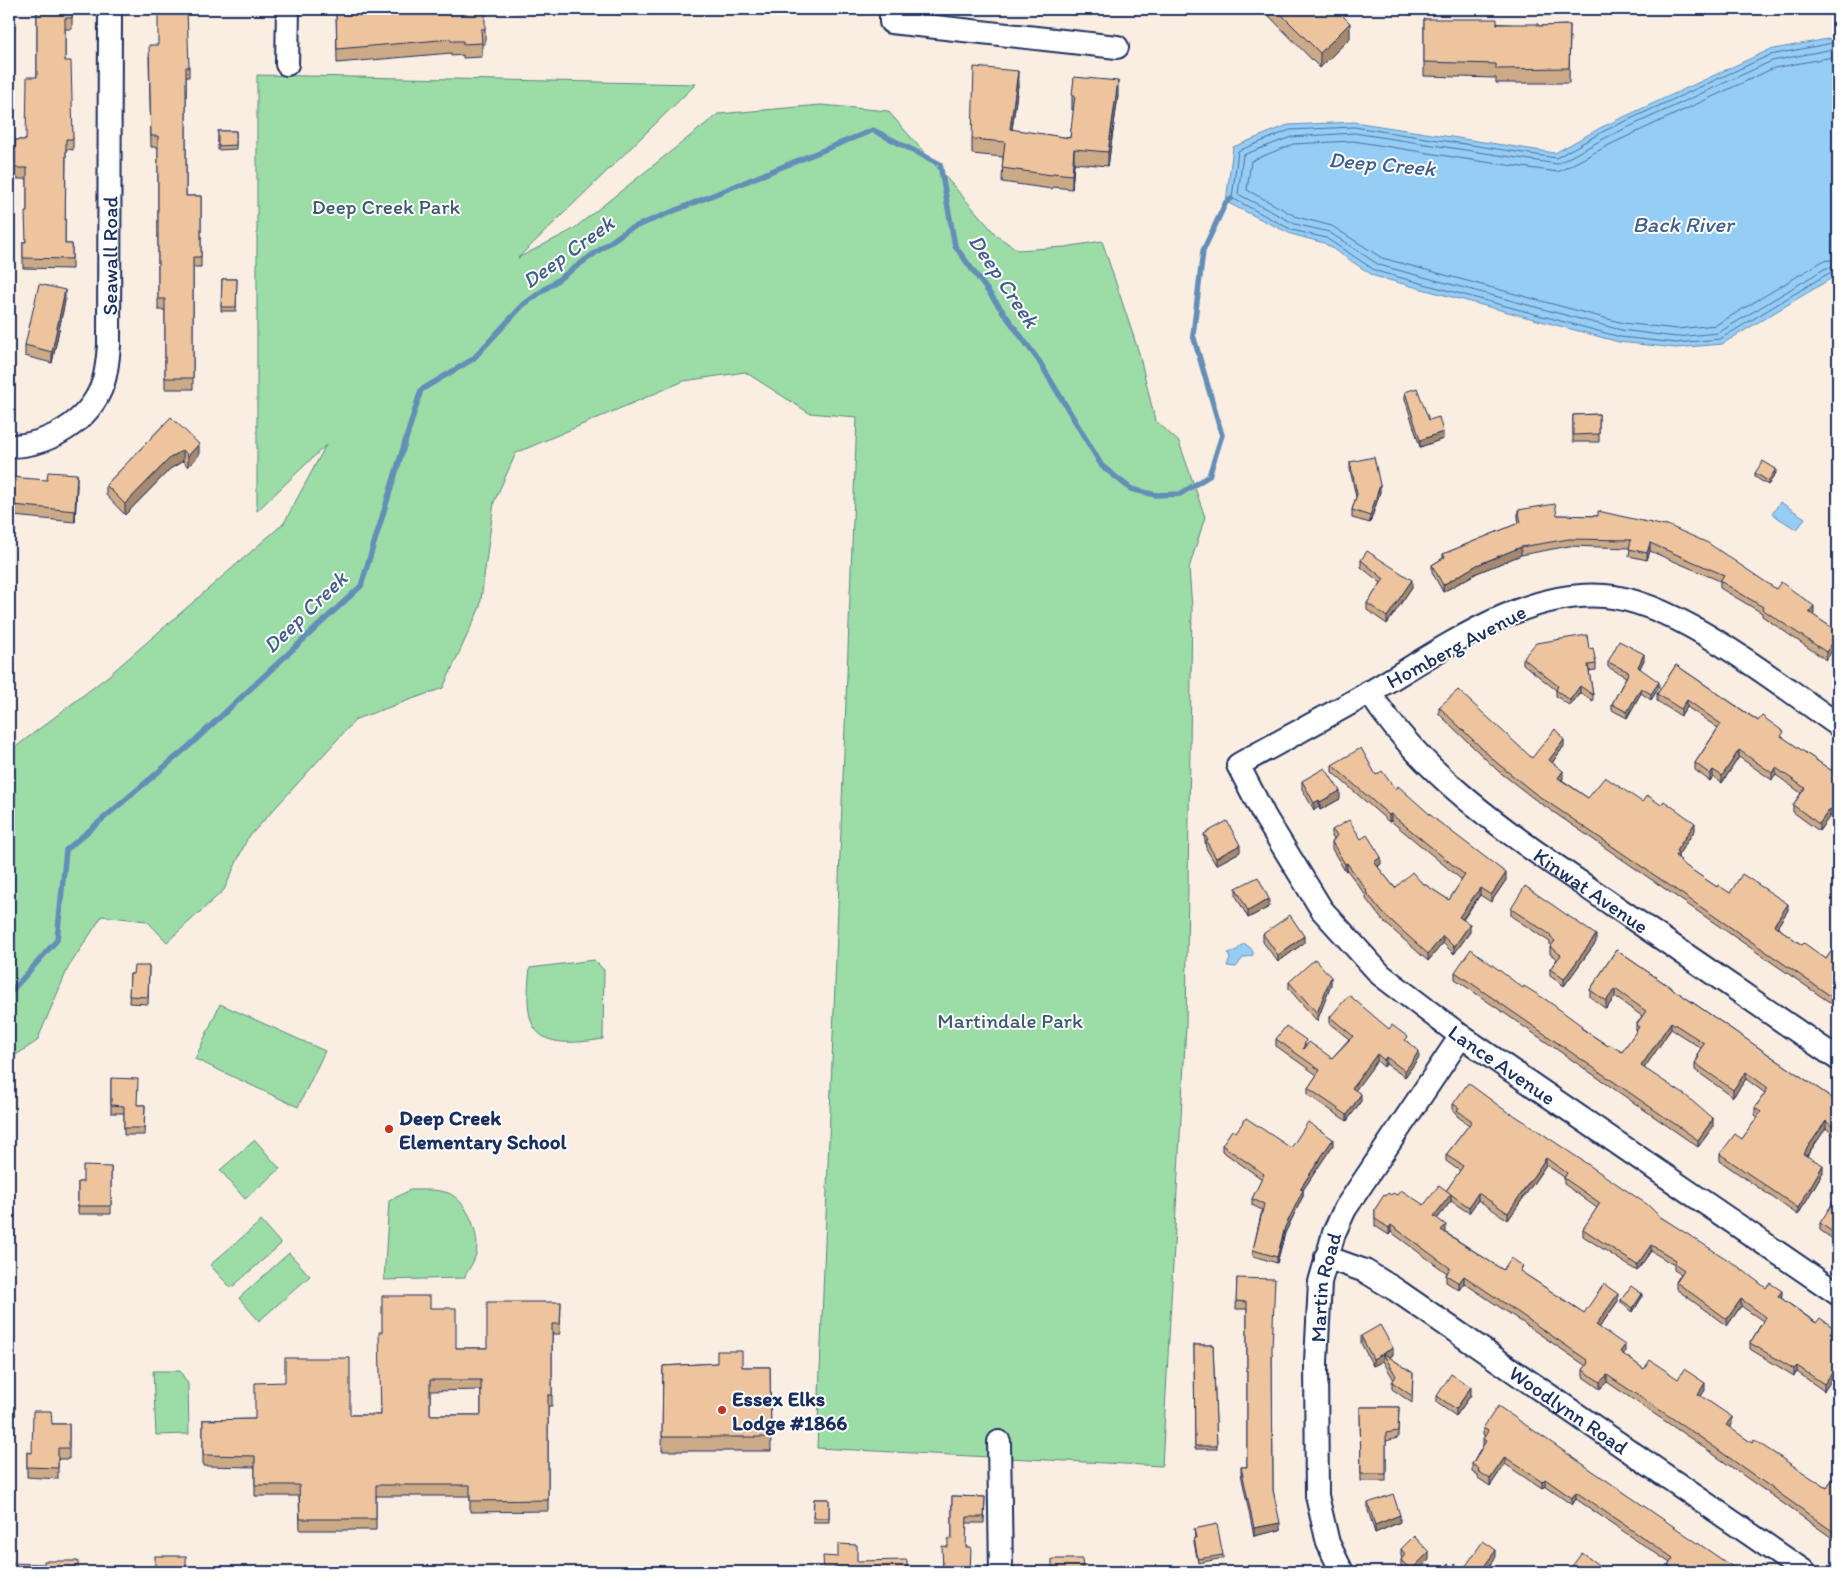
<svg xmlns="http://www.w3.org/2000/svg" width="1847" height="1581" viewBox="0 0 1847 1581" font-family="Itim,sans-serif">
  <rect width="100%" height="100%" fill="#faede2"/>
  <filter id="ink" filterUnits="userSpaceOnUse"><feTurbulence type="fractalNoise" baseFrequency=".02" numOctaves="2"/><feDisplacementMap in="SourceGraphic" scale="10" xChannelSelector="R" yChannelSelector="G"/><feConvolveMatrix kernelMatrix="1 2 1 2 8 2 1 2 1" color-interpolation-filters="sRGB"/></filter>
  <g filter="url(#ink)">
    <g fill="#9cdca6" stroke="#5c8682">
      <path d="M257 75 696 84 518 258 572 230 718 114 821 105 888 111 997 236 1018 250 1065 247 1102 241 1139 353 1155 420 1179 442 1205 517 1189 568 1192 608 1186 1026 1162 1466 817 1448 857 417 809 413 745 372 684 381 516 453 494 502 480 607 443 688 356 719 247 839 224 890 167 942 147 921 102 916 68 968 37 1041 13 1057H9V752L107 677 284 523 326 445 257 511Z"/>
      <path d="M594 960 604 970 603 1039C536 1050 522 1035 530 968Z"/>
      <path d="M220 1004 325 1051 298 1107 195 1059Z"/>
      <path d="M255 1140 280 1169 245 1199 220 1170Z"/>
      <path d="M410 1190C423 1190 436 1189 448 1193 468 1200 482 1239 475 1257 473 1264 467 1271 464 1278L384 1280 389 1201Z"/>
      <path d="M261 1221 281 1244 231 1288 210 1265Z"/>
      <path d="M289 1253 310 1276 259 1321 239 1298Z"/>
      <path d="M153 1371H180L188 1384 189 1434 156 1435Z"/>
    </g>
    <g fill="#95cdf4" stroke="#648eb8">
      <path d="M1838 37V278H1832L1722 344 1676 348 1619 342 1374 276 1324 243 1291 234 1226 202 1233 147 1288 125 1354 122 1555 153 1602 127 1769 50Z"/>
      <path d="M1780 502 1805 518 1797 530 1772 514Z"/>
      <path d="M1244 943 1253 950V955L1243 958 1236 967 1227 966 1230 959 1228 953 1237 950Z"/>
    </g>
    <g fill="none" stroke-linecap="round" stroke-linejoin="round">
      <g stroke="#4c6e9a" stroke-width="1">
        <path d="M1838 42 1770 55 1604 131 1556 158 1354 127 1290 130 1238 151 1232 198 1292 230 1326 238 1376 271 1620 337 1676 343 1720 339 1829 273H1838"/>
        <path d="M1838 48 1772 61 1607 137 1557 164 1354 133 1291 137 1243 155 1238 194 1295 224 1329 232 1379 265 1621 330 1676 337 1718 333 1826 268 1838 267"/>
        <path d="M1838 56 1774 68 1611 144 1558 172 1478 161 1353 141 1293 144 1251 161 1247 190 1297 217 1332 226 1382 258 1623 323 1677 329 1716 325 1823 261 1838 259"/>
      </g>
      <path stroke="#648eb8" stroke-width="5.5" d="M9 994 57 940 66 850 189 746 361 586 421 390 473 359 523 305 627 230 873 130 940 164 955 246 1039 361 1102 466 1131 489 1156 495 1180 494 1209 476 1222 435 1193 335 1203 251 1226 202 1231 199"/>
      <defs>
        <g id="minor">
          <path d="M891 9V22L1117 47"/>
          <path d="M287 64 288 9"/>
          <path id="s1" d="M9 446C47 446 90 422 103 383 107 371 108 357 109 345L110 9"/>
          <path id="s2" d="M1369 692C1429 785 1525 844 1613 905 1688 956 1763 1008 1838 1059"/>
          <path id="s3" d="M1838 725C1779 684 1676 601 1605 596 1522 589 1439 652 1370 692 1327 717 1282 740 1238 765L1265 817 1322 910 1381 975 1461 1036 1838 1294"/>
          <path id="s4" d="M1326 1257 1365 1271 1396 1290 1805 1572"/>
          <path d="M999 1442 1001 1572"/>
          <path id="s5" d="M1342 1572 1328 1543 1317 1496 1316 1362 1320 1282 1334 1233 1345 1209 1461 1036"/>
        </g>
      </defs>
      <use href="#minor" stroke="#1b2f5e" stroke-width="26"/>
      <use href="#minor" stroke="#fff" stroke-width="22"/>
    </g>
    <g fill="#cca987" stroke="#1b2f5e" fill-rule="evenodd">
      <path d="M37 9H72V29H65V61L73 139V150L66 149 65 244H72V269L23 268V242H26L27 212V179H15V140H26L37 77Z"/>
      <path d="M336 9 482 12 485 29V44H482V57L463 58V55L451 56V53L337 63Z"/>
      <rect x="518" y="9" width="44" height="3"/>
      <path d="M1268 9H1336L1350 38 1320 68 1268 15Z"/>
      <path d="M1424 19 1538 26 1570 25 1569 83H1496V78L1424 76Z"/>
      <path d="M158 45 189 67V77H186V196H201V267H193V389H165V310H158V147H151L149 56Z"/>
      <path d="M1018 85 1012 130 1070 138 1074 110H1072V95L1118 96 1108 166 1074 163 1072 189 1053 187 1052 189 1002 182 1003 157 972 154V139Z"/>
      <path d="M218 131H236V149L218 150Z"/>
      <path d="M222 279H237L236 311H221Z"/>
      <path d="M65 301 52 363 25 356V345Z"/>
      <path d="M1405 392 1443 439 1420 447 1405 399Z"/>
      <path d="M1599 414V442H1573V415Z"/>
      <path d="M171 417 199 455 188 467 183 461 170 469 125 515 106 495V485Z"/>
      <path d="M1350 462 1380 492 1370 523 1352 518V510L1356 497 1350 469Z"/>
      <path d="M1755 473H1776L1768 485 1755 477Z"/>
      <path d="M9 477 77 485 75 522 13 516 12 525H9Z"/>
      <path d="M1518 510 1557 515 1598 516 1776 589 1814 613 1813 615 1838 632 1826 660 1762 616V613L1720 588V581L1650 551 1647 560 1629 556 1630 548 1569 546 1521 555 1477 573 1443 592 1432 572V565L1443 558V554L1519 523 1518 518Z"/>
      <path d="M1361 560 1412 587 1387 624 1367 610V603L1381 583 1361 567Z"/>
      <path d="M1589 649 1596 664V670L1589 671 1593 695V701L1580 693 1570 706 1556 696V690L1523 664V658Z"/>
      <path d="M1644 660 1640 668 1659 687 1651 700 1641 693 1627 718 1612 710V704L1626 677 1608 667V662Z"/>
      <path d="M1676 665 1838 775V822L1830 816 1819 831 1793 812V805L1801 793 1776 775 1772 780 1739 757 1722 783 1713 777 1710 781 1695 770V763L1718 728 1687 707 1681 716 1657 701V694Z"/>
      <path d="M1439 707 1532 758 1564 746 1552 763 1563 778 1562 780 1588 798 1642 802 1695 830 1678 855V858L1681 863 1717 887 1730 893 1788 910 1777 927 1802 945 1826 959 1838 942V1008L1533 798 1497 770 1439 714Z"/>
      <path d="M1332 765 1376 775 1435 819 1506 880 1491 902 1480 895 1463 920 1470 932 1454 954 1443 943 1428 961 1383 921 1366 899V896L1347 870 1345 871 1332 849V842L1334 839 1332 837V830L1361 839 1381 864 1378 867 1395 888 1421 882 1449 900 1462 880 1391 821 1389 822 1332 772Z"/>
      <path d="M1302 781 1340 799 1320 810 1319 807 1314 810 1302 789Z"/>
      <path d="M1204 834 1240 852 1216 865 1206 848Z"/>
      <path d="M1236 888 1269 907 1248 918 1236 896Z"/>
      <path d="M1511 909 1596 942 1564 986 1550 976V969L1557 959 1550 954V947L1551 946 1550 945V942L1511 916Z"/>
      <path d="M1263 934 1304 943 1278 962 1263 942Z"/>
      <path d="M1616 950 1838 1102V1139L1826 1128 1807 1156 1823 1172 1798 1215 1720 1161V1154L1742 1139 1758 1117 1755 1115V1108L1765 1093 1746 1079 1733 1097 1695 1070V1063L1697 1060V1055L1701 1048 1671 1029 1644 1068 1713 1127 1698 1147 1455 979V972L1523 988 1608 1046 1622 1052 1636 1032V1025L1642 1016 1615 997 1606 1009 1590 997V990Z"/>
      <path d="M149 966 148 1004 129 1003 130 974H133Z"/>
      <path d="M1289 982 1331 985 1317 1021 1289 989Z"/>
      <path d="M1330 1017 1389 1029 1408 1042 1419 1057 1405 1077 1386 1064 1384 1067 1377 1061 1355 1090 1361 1101 1347 1121 1308 1095V1088L1317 1075 1276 1046V1039L1306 1045 1332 1058 1349 1039 1330 1024Z"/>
      <path d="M111 1078 137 1105H145L144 1135H124V1113H111Z"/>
      <path d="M1453 1104 1510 1114 1659 1216 1766 1288 1782 1297 1781 1298 1834 1335H1833L1838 1339V1378L1835 1375 1824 1391 1797 1372 1794 1376 1750 1349V1343L1763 1321 1741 1306 1727 1326 1676 1289V1282L1681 1274 1674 1270V1265L1651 1251 1637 1271 1583 1236V1229L1597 1208 1564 1184V1177L1546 1165 1508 1220 1478 1200 1469 1213 1451 1201 1437 1219 1446 1232H1445L1503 1270 1523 1273 1584 1313 1618 1301 1599 1328 1625 1352 1623 1354 1644 1369 1678 1379 1705 1390 1701 1396 1732 1424 1729 1428 1752 1443 1827 1488 1838 1471V1542L1693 1440 1607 1382 1600 1389 1583 1377V1370L1586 1366 1516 1318 1464 1283 1459 1290 1446 1282V1275L1447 1273 1391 1232 1389 1235 1375 1226V1209L1386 1196 1391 1195H1397L1424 1205 1446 1191 1460 1171 1446 1161V1155L1469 1125 1457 1116V1113L1453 1110Z"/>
      <path d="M1236 1132 1291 1148 1333 1145 1303 1190V1196L1285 1233 1277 1263 1253 1256V1250L1262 1210 1252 1205V1199L1262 1179 1222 1151V1145Z"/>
      <path d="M111 1167V1214H78V1182H83Z"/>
      <path d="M1838 1203V1243L1820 1230V1223Z"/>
      <path d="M1237 1278 1272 1354 1273 1490 1280 1530 1254 1536 1241 1474V1467H1247V1309H1236Z"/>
      <path d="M1642 1297 1633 1312 1621 1303V1300Z"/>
      <path d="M561 1302 560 1334H552V1406H548V1511L470 1512V1496H376V1530H300L299 1496H255V1467L203 1466V1420L255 1419 350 1415H381L382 1332 430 1308 456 1348H487ZM481 1390V1415H430V1391Z"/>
      <path d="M1361 1336 1393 1355 1389 1357 1413 1373 1412 1403 1392 1389V1382L1394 1380 1383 1361 1373 1366 1361 1343Z"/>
      <path d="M1194 1345H1213L1217 1449H1195Z"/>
      <path d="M717 1363 742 1367H770L771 1451H662L663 1366Z"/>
      <path d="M1471 1395 1456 1416 1437 1403V1396Z"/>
      <path d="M1360 1407H1399L1398 1438 1386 1441V1481H1361Z"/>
      <path d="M52 1424H69V1459H58V1479L27 1477V1452L32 1453Z"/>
      <path d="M1483 1428 1740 1572H1668V1566L1670 1563 1576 1499 1572 1505 1545 1486 1542 1489 1505 1464 1490 1486 1478 1478V1475L1472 1471V1464L1483 1446V1439L1485 1436 1483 1435Z"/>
      <path d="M952 1496 985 1497 984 1523H967L948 1547 952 1539Z"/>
      <path d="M814 1499H829V1522H813Z"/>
      <path d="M1368 1503 1400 1522 1375 1533 1368 1510Z"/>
      <path d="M1194 1529 1223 1555V1558L1198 1563 1194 1542V1538H1195Z"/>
      <path d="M1401 1549 1429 1560 1417 1572H1406L1401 1567V1560L1402 1558 1401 1556Z"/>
    </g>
    <g fill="#a6896e" stroke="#1b2f5e">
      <path d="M1350 23V38L1320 68V53Z"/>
      <path d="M1018 71V85L1010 144V129Z"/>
      <path d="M1118 81V96L1108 166V152Z"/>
      <path d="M1074 149V163L1072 189V175Z"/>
      <path d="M65 290V301L52 363V352Z"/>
      <path d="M1443 432V439L1420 447V440Z"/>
      <path d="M199 444V455L188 467V456Z"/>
      <path d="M183 450V461L170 469 125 515V504L170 458Z"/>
      <path d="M1776 469V473L1768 485V481Z"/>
      <path d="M77 474V485L75 522V511Z"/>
      <path d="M1380 485V492L1370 523V516Z"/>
      <path d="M13 505V516L12 525V514Z"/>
      <path d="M1650 543V551L1647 560V553Z"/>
      <path d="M1521 547V555L1477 573 1443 592V585L1477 565Z"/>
      <path d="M1412 580V587L1387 624V617Z"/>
      <path d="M1814 606V613L1809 620V612Z"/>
      <path d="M1838 635V642L1826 660V652Z"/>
      <path d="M1644 654V660L1638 672V667Z"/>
      <path d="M1659 682V687L1651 700V694Z"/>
      <path d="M1580 686V693L1570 706V700Z"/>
      <path d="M1641 688V693L1627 718V712Z"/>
      <path d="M1687 700V707L1681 716V709Z"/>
      <path d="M1564 740V746L1549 767V760Z"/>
      <path d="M1739 750V757L1722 783V776Z"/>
      <path d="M1776 768V775L1772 780V773Z"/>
      <path d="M1713 770V777L1710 781V774Z"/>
      <path d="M1563 771V778L1558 784V778Z"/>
      <path d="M1340 791V799L1320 810V802Z"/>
      <path d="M1319 800V807L1314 810V803Z"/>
      <path d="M1830 809V816L1819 831V824Z"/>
      <path d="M1391 814V821L1389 822V815Z"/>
      <path d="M1695 823V830L1678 855V859L1675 856 1676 851Z"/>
      <path d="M1240 845V852L1216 865V858Z"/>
      <path d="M1381 857V864L1374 869V862Z"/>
      <path d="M1347 863V870L1345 871V864Z"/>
      <path d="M1506 873V880L1491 902V895Z"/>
      <path d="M1480 888V895L1459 924V917Z"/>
      <path d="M1269 899V907L1248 918V911Z"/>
      <path d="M1788 904V910L1774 932V925Z"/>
      <path d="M1470 924V932L1454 954V947Z"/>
      <path d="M1596 935V942L1564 986V979Z"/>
      <path d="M1304 936V943L1278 962V955Z"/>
      <path d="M1443 936V943L1428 961V954Z"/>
      <path d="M1331 977V985L1317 1021V1013Z"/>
      <path d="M1615 989V997L1606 1009V1001Z"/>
      <path d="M1671 1022V1029L1641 1073V1066Z"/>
      <path d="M1419 1051V1057L1405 1077V1071Z"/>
      <path d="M1377 1054V1061L1352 1095V1088Z"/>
      <path d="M1386 1057V1064L1384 1067V1060Z"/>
      <path d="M1746 1072V1079L1733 1097V1090Z"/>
      <path d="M1361 1094V1101L1347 1121V1115Z"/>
      <path d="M1713 1119V1127L1698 1147V1140Z"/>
      <path d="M1826 1121V1128L1803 1161V1154Z"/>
      <path d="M1333 1139V1145L1303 1190V1196L1285 1233 1277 1263V1257L1285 1227 1300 1189Z"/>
      <path d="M1546 1158V1165L1508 1220V1213Z"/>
      <path d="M1823 1165V1172L1798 1215V1208Z"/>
      <path d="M1478 1193V1200L1469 1213V1207Z"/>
      <path d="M1451 1194V1201L1434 1223V1216Z"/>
      <path d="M1391 1225V1232L1389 1235V1228Z"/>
      <path d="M1446 1225V1232L1441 1237V1230Z"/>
      <path d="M1651 1245V1251L1637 1271V1265Z"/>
      <path d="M1464 1276V1283L1459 1290V1283Z"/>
      <path d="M1782 1291V1297L1778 1302V1296Z"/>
      <path d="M1618 1294V1301L1596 1332V1325Z"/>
      <path d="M1642 1294V1297L1633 1312V1308Z"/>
      <path d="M1741 1299V1306L1727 1326V1319Z"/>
      <path d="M1834 1328V1335L1830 1340V1333Z"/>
      <path d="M1625 1345V1352L1620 1359V1352Z"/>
      <path d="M1393 1348V1355L1386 1359 1383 1353V1361L1373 1366V1359Z"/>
      <path d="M1797 1366V1372L1794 1376V1369Z"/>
      <path d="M1835 1369V1375L1824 1391V1384Z"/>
      <path d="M1607 1375V1382L1600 1389V1382Z"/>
      <path d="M1705 1383V1390L1698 1401V1394Z"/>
      <path d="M1471 1387V1395L1456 1416V1409Z"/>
      <path d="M1732 1417V1424L1726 1432V1425Z"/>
      <path d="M1505 1457V1464L1490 1486V1479Z"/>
      <path d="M1545 1479V1486L1542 1489V1482Z"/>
      <path d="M1576 1492V1499L1572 1505V1498Z"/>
      <path d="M1400 1515V1522L1375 1533V1525Z"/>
      <path d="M1280 1523V1530L1254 1536V1528Z"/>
      <path d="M1496 1550V1557L1485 1572H1480Z"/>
      <path d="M1429 1552V1560L1417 1572H1411V1570Z"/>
    </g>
    <g fill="#edc49d" stroke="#1b2f5e" fill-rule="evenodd">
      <path d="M37 9H72V18H65V61H71L73 139H66L65 244H72V259L23 258V242H26L25 212H27V168H15V140H26L27 77H37Z"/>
      <path d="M158 9H187L189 67H186V196H201V257H193V378H165V299H158V136H151L149 45H158Z"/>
      <path d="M336 9H481L482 12H485V29H481L482 43 463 44V41H451V39L337 49Z"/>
      <path d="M1276 9H1336L1350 23 1320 53Z"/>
      <path d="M1424 19H1497V24H1538V26L1570 25 1569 68 1496 69V64L1424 62Z"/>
      <path d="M974 67 1018 71 1010 129 1070 138 1075 95H1072L1074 77 1118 81 1108 152 1074 149 1072 175 1053 173 1052 175 1002 168 1005 142 972 139Z"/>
      <path d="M218 131H236V145L218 146Z"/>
      <path d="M222 279H237L236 307H221Z"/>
      <path d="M39 284 65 290 52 352 25 345Z"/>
      <path d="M1417 388 1429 420 1439 417 1443 432 1420 440 1405 392Z"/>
      <path d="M1599 414V434L1573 435V415Z"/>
      <path d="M171 417 199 444 188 456 183 450 170 458 125 504 106 485Z"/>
      <path d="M1374 457 1380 485 1370 516 1352 510 1357 494 1350 462Z"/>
      <path d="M1763 461 1776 469 1768 481 1755 473Z"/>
      <path d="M48 472 77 474 75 511 13 505 12 514H9V477L47 480Z"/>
      <path d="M1555 504 1557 515 1598 516V511L1665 526V524L1708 543 1776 589 1781 582 1814 606 1809 612 1838 632V635L1826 652 1762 609 1763 607 1720 581 1724 575 1650 543 1647 553 1629 549 1631 540 1569 539 1521 547 1477 565 1443 585 1432 565 1445 557 1443 554 1521 522 1518 510Z"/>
      <path d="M1367 551 1412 580 1387 617 1367 603 1384 579 1361 560Z"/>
      <path d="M1587 635 1589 649 1593 648 1596 664 1588 665 1593 695 1580 686 1570 700 1556 690 1558 686 1523 658 1536 643Z"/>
      <path d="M1619 641 1644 654 1638 667 1659 682 1651 694 1641 688 1627 712 1612 704 1629 672 1608 662Z"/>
      <path d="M1676 665 1758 721 1762 716 1784 732 1781 736 1838 775V815L1830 809 1819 824 1793 805 1805 788 1776 768 1772 773 1739 750 1722 776 1713 770 1710 774 1695 763 1721 724 1687 700 1681 709 1657 694Z"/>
      <path d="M1458 690 1532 758 1555 729 1564 740 1549 760 1563 771 1558 778 1588 798 1605 777 1642 802 1647 795 1661 805 1664 801 1695 823 1676 851 1678 852 1675 856 1681 860 1680 862 1717 887 1718 885 1730 893 1742 874 1788 904 1774 925 1802 945 1804 943 1826 959 1838 942V1001L1533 792 1497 763 1439 707Z"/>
      <path d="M1361 748 1376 775 1382 771 1395 789 1398 786 1435 819 1506 873 1491 895 1480 888 1459 917 1470 924 1454 947 1443 936 1428 954 1383 913 1366 892 1367 891 1347 863 1345 864 1332 842 1337 835 1332 830 1349 820 1361 839 1367 835 1381 857 1374 862 1395 888 1412 872 1421 882 1449 900 1465 875 1391 814 1389 815 1332 765Z"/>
      <path d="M1325 768 1340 791 1320 802 1319 800 1314 803 1302 781Z"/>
      <path d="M1227 821 1240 845 1216 858 1206 841 1208 840 1204 834Z"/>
      <path d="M1258 877 1269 899 1248 911 1236 888Z"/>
      <path d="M1525 886 1596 935 1564 979 1550 969 1561 955 1550 947 1555 941 1550 937 1551 935 1511 909Z"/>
      <path d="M1290 915 1304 936 1278 955 1263 934Z"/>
      <path d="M1471 949 1523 988 1524 986 1548 1001 1582 1026 1581 1028 1608 1046 1609 1044 1622 1052 1639 1027 1636 1025 1646 1011 1615 989 1606 1001 1590 990 1616 950 1838 1102V1132L1826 1121 1803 1154 1823 1165 1798 1208 1720 1154 1735 1134 1742 1139 1761 1112 1755 1108 1768 1088 1746 1072 1733 1090 1695 1063 1699 1057 1697 1055 1704 1043 1671 1022 1641 1066 1685 1095 1713 1119 1698 1140 1455 972Z"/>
      <path d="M1315 959 1331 977 1317 1013 1289 982Z"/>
      <path d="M134 966H149L148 997 129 996 130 974H133Z"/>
      <path d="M1349 995 1389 1029 1392 1025 1408 1037 1405 1040 1419 1051 1405 1071 1386 1057 1384 1060 1377 1054 1352 1088 1361 1094 1347 1115 1308 1088 1320 1070 1276 1039 1286 1026 1306 1040 1303 1049 1309 1042 1332 1058 1353 1036 1330 1017Z"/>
      <path d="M111 1078 138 1079 137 1105H145L144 1128H124V1106L111 1105Z"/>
      <path d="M1468 1083 1510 1114 1511 1113 1528 1124 1648 1205 1659 1216 1736 1265 1766 1288 1770 1283 1782 1291 1778 1296 1816 1323 1820 1318 1834 1328 1830 1333 1838 1339V1371L1835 1369 1824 1384 1797 1366 1794 1369 1750 1343 1766 1317 1741 1299 1727 1319 1676 1282 1684 1270 1674 1263 1676 1260 1651 1245 1637 1265 1583 1229 1600 1203 1564 1178 1567 1173 1546 1158 1508 1213 1478 1193 1469 1207 1446 1191 1463 1166 1446 1155 1472 1121 1457 1110 1459 1108 1453 1104Z"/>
      <path d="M1246 1118 1291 1148 1308 1122 1333 1139 1300 1189 1303 1190 1285 1227 1277 1257 1253 1250 1264 1204 1252 1199 1264 1174 1222 1145 1232 1130 1236 1132Z"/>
      <path d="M83 1166 111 1167V1206H78V1182H83Z"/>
      <path d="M1439 1185 1451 1194 1434 1216 1446 1225 1441 1230 1503 1270 1511 1258 1523 1266 1520 1271 1584 1313 1604 1284 1618 1294 1596 1325 1625 1345 1620 1352 1644 1369 1650 1360 1678 1379 1684 1369 1705 1383 1698 1394 1732 1417 1726 1425 1752 1443 1754 1440 1827 1488 1838 1471V1535L1693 1432 1607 1375 1600 1382 1583 1370 1588 1363 1587 1360 1516 1311 1464 1276 1459 1283 1446 1275 1450 1268 1391 1225 1389 1228 1375 1219V1209L1384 1195 1386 1196 1388 1193 1391 1195 1393 1193 1397 1195 1401 1190 1424 1205Z"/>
      <path d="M1834 1201 1838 1203V1236L1820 1223Z"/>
      <path d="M1237 1278 1275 1279 1272 1348 1273 1490 1280 1523 1254 1528 1241 1467H1247V1302L1236 1301Z"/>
      <path d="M1631 1286 1642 1294 1633 1308 1621 1300Z"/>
      <path d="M382 1296H430V1308H456V1348H487V1302H561L560 1324H552V1395H548V1500L470 1501V1485H376V1519H300L299 1485H255V1456L203 1455V1420L255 1419V1383L285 1382V1358H350V1415H381L379 1332H382ZM430 1380H481V1415H430Z"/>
      <path d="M1380 1325 1393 1348 1373 1359 1361 1336Z"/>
      <path d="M1194 1345H1213L1217 1446H1195Z"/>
      <path d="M717 1351H742V1367H770L771 1437H662L663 1366 717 1363Z"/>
      <path d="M1383 1353 1413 1373 1412 1396 1392 1382 1396 1376Z"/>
      <path d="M1451 1374 1471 1387 1456 1409 1437 1396Z"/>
      <path d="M1498 1406 1740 1572H1678L1668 1566 1673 1558 1576 1492 1572 1498 1545 1479 1542 1482 1505 1457 1490 1479 1478 1471 1479 1469 1472 1464 1486 1441 1483 1439 1488 1431 1483 1428Z"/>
      <path d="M1360 1407H1399L1398 1431 1386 1433V1474H1361Z"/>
      <path d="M33 1411H51L52 1424H69V1448H58V1468L27 1467V1452L32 1453Z"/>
      <path d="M1393 1494 1400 1515 1375 1525 1368 1503Z"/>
      <path d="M952 1496 985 1497 984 1517H967L966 1547H971L970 1572H943L942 1546 948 1547V1539H952Z"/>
      <path d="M814 1499H829V1518H813Z"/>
      <path d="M1217 1524 1223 1555 1198 1559 1194 1538H1196L1194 1529Z"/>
      <path d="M1414 1536 1429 1552 1411 1570 1401 1560 1405 1554 1401 1549Z"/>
      <path d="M1483 1541 1496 1550 1480 1572H1442L1448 1564 1452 1568 1455 1564 1463 1570Z"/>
      <path d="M838 1544 857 1545V1561L907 1560V1572H824L823 1556 838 1557Z"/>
      <path d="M1582 1553 1608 1572H1572L1569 1570Z"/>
      <rect x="155" y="1556" width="31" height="16"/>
      <path d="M1052 1559H1082L1083 1572H1052Z"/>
      <path d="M44 1561H78V1572H9V1563L44 1564Z"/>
      <path d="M1614 1569 1618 1572H1611Z"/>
    </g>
  </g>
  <g fill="#c8321e" stroke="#fff" stroke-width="2">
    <circle cx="389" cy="1129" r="5"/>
    <circle cx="722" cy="1410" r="5"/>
  </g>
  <g text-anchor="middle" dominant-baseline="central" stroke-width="4" stroke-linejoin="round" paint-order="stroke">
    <g font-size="21" fill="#3b5a70" stroke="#fff">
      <text x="386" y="206">Deep Creek Park</text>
      <text x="1010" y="1020">Martindale Park</text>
    </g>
    <g font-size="21" fill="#1b2f5e" stroke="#fff">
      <text stroke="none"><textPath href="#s1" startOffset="248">Seawall Road</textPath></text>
      <text transform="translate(1456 646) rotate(-28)">Homberg Avenue</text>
      <text stroke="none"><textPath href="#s2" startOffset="300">Kinwat Avenue</textPath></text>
      <text stroke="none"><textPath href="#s3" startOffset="1084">Lance Avenue</textPath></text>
      <text stroke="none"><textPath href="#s5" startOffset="290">Martin Road</textPath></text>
      <text stroke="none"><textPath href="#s4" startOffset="288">Woodlynn Road</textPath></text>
    </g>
    <g font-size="21" font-weight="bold" fill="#1b2f5e" stroke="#fff" text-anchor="start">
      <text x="399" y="1117">Deep Creek<tspan x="399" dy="24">Elementary School</tspan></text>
      <text x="732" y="1398">Essex Elks<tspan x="732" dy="24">Lodge #1866</tspan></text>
    </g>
    <g font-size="22" font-style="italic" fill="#405e8b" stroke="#fff">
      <text transform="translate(1382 164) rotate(5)">Deep Creek</text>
      <text x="1683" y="224">Back River</text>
      <text transform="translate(568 252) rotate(-36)">Deep Creek</text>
      <text transform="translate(1004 281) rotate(56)">Deep Creek</text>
      <text transform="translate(305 612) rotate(-44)">Deep Creek</text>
    </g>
  </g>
  <rect width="1847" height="1581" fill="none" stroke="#fff" stroke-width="30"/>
  <rect x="15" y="15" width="1817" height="1551" fill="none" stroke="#1b2f5e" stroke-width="2" filter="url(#ink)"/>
</svg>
